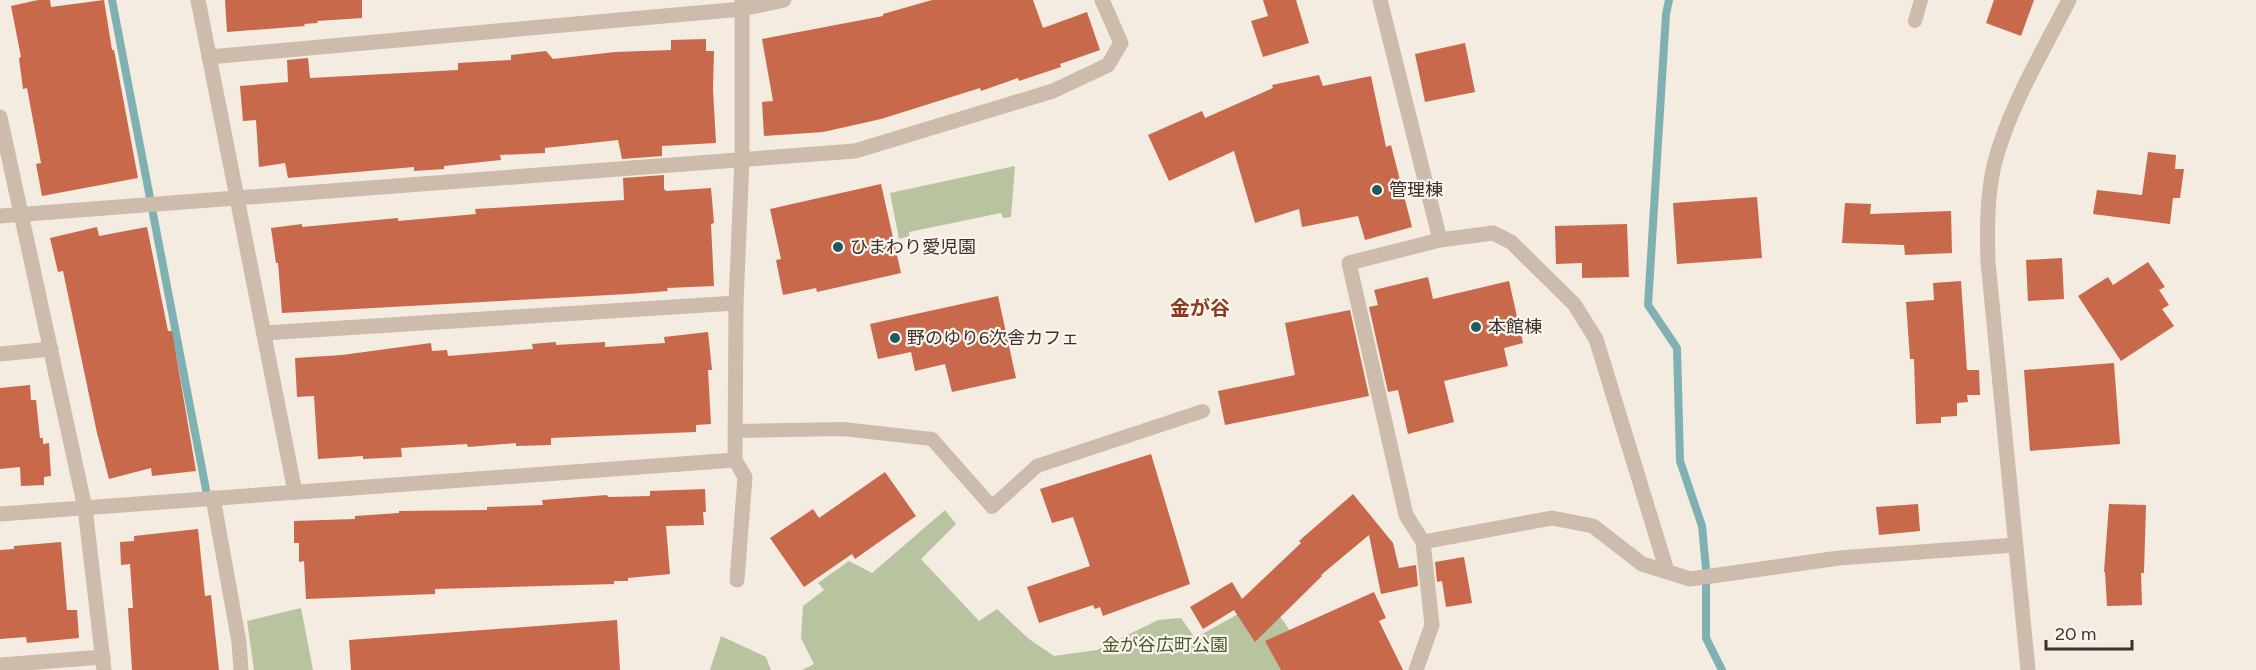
<svg xmlns="http://www.w3.org/2000/svg" width="2256" height="670" viewBox="0 0 2256 670" font-family="Figtree,'Noto Sans JP',sans-serif">
  <rect width="100%" height="100%" fill="#f4ebe1"/>
  <g fill="#b8c4a0">
    <path d="M1015 166 1011 217 1003 218 1001 213 909 232V236L899 239 890 193Z"/>
    <path d="M945 510 956 524 921 559 979 621 997 609 1029 639 1054 656 1097 650 1158 620 1181 618 1195 638 1265 599 1285 623 1314 670H802L814 664 801 638 803 606 824 590 818 583 849 561 872 573Z"/>
    <path d="M301 608 313 670H254L247 621Z"/>
    <path d="M721 636 766 657 771 670H710Z"/>
  </g>
  <g fill="none" stroke-linecap="round" stroke-linejoin="round">
    <g stroke="#7fb0b2" stroke-width="8">
      <path d="M112 0 208 500"/>
      <path d="M1669 0 1666 14 1648 305 1677 348 1680 461 1702 526 1706 569V638L1722 670"/>
    </g>
  </g>
  <g fill="#c8694b">
    <path d="M38 0H50L51 7 104 0 112 50H114L138 178 42 196 36 164 41 163 27 88 23 89 19 58 21 57 11 6Z"/>
    <path d="M225 0H362V18L317 21 318 23 304 24 305 26 227 32Z"/>
    <path d="M932 0H1033L1043 28 1087 12 1100 50 1060 64 1061 67 1019 81 1018 78 981 91 980 88 881 119 823 132 764 136 762 102 773 101 762 39 883 16V14Z"/>
    <path d="M1263 0H1296L1309 43 1263 57 1251 21 1268 16Z"/>
    <path d="M1994 0H2034L2021 36 1986 23Z"/>
    <path d="M706 39V51H714L713 89 716 143 662 146V156L622 159 618 140 545 148V153L500 155 501 160 444 166V169L414 171V167L288 178 285 163 259 167 256 120 243 121 240 86 288 82 287 60 308 58 310 78 458 70V63L511 60V55L546 51 553 59 615 52 671 50V40Z"/>
    <path d="M1465 43 1475 92 1425 102 1415 54Z"/>
    <path d="M1319 75 1323 86 1371 76 1386 147 1391 145 1412 227 1365 240 1358 216 1302 227 1299 209 1255 223 1234 151 1169 181 1148 135 1202 111 1205 118 1273 88 1272 85Z"/>
    <path d="M2148 152 2176 155 2175 169H2184L2180 198H2173L2170 224 2093 214 2097 190 2142 195Z"/>
    <path d="M664 175V189L666 191 711 188 714 223 711 224 714 286 667 288 668 291 628 294 282 313 278 263H276L271 228 302 224V227L398 218V221L476 214 475 209 624 200 623 178Z"/>
    <path d="M881 184 901 273 817 292 816 288 783 295 776 260 781 259 770 209Z"/>
    <path d="M1757 197 1762 258 1677 264 1673 203Z"/>
    <path d="M1845 203 1871 204 1870 214 1951 211 1952 253 1905 255 1904 245 1842 243Z"/>
    <path d="M1627 224 1629 277 1582 278V263L1556 264 1555 226Z"/>
    <path d="M97 227 99 236 147 227 168 331H172L196 471 152 476 151 468 109 479 97 433 63 271 58 272 50 238Z"/>
    <path d="M2062 258 2064 299 2028 301 2026 260Z"/>
    <path d="M2148 262 2165 287 2159 290 2169 305 2162 309 2174 326 2121 361 2078 296 2108 277 2113 285Z"/>
    <path d="M1428 277 1433 299 1509 281 1523 343 1504 348 1508 366 1444 381 1454 422 1408 434 1398 390 1388 392 1369 307 1378 305 1374 290Z"/>
    <path d="M1961 281 1967 370H1979L1980 395H1967L1968 402 1957 403V416L1941 417V423L1916 424 1914 359H1910L1906 302 1934 300 1933 283Z"/>
    <path d="M998 296 1016 378 952 392 945 364 915 371 911 352 878 359 870 324Z"/>
    <path d="M1350 310 1369 396 1225 425 1218 391 1295 375 1285 323Z"/>
    <path d="M708 332 712 370H708L711 424 696 425V432L551 438V445L516 446V443L468 447 467 444 401 448 402 457 363 459V456L318 459 314 396 297 397 295 358 342 355 431 343 432 351 447 350 448 356 533 349 532 344 556 342V345L605 342V347L665 343 664 337Z"/>
    <path d="M2114 363 2120 444 2030 451 2024 370Z"/>
    <path d="M30 385 31 400H36L40 438H43V444L49 443 51 476 44 477V485L21 486 20 467 0 469V388Z"/>
    <path d="M1151 454 1190 584 1103 616 1100 607 1095 609 1093 605 1039 623 1027 587 1090 566 1073 517 1052 523 1040 489Z"/>
    <path d="M885 472 916 516 855 559 852 554 804 587 770 538 813 509 819 518Z"/>
    <path d="M705 489 706 512H703L704 525 666 526 670 574 628 578V581H614V584L435 589V594L306 599 304 561 299 562V543H294V521L355 519V516L399 513V511L487 510V507L543 505 542 500 607 495 608 497 650 496V491Z"/>
    <path d="M1353 494 1393 543 1399 568 1416 565 1418 586 1381 594 1369 535 1321 575 1322 576 1255 642 1234 610 1203 629 1190 607 1232 582 1242 599 1301 543 1299 541Z"/>
    <path d="M1918 504 1920 531 1879 535 1876 507Z"/>
    <path d="M2109 504 2146 505 2144 573H2141L2142 605 2107 606 2105 572H2104Z"/>
    <path d="M198 529 205 596 211 595 219 670H132L128 608H133L130 564 121 565 120 542 134 541V536Z"/>
    <path d="M61 542 67 610H77L79 638 27 643 26 637 0 639V550L14 549V546Z"/>
    <path d="M1464 557 1472 603 1446 607 1442 581 1437 582 1435 562Z"/>
    <path d="M1374 592 1386 618 1379 621 1403 670H1281L1265 641Z"/>
    <path d="M617 620 620 670H351L349 640Z"/>
  </g>
  <g fill="none" stroke-linecap="round" stroke-linejoin="round">
    <g stroke="#cdbbac" stroke-width="14">
      <path d="M1915 21 1921 0"/>
      <path d="M735 431 843 429 932 439 992 507 1037 466 1203 411"/>
    </g>
    <g stroke="#cdbbac" stroke-width="15">
      <path d="M198 0 295 492"/>
      <path d="M1380 0 1440 240"/>
      <path d="M209 57 742 9 784 0"/>
      <path d="M0 216 855 151 1053 91 1108 65 1121 43 1102 0"/>
      <path d="M264 333 736 303"/>
      <path d="M0 354 51 349"/>
      <path d="M213 498 239 642 241 670"/>
      <path d="M0 514 735 460"/>
      <path d="M1667 571 1596 339 1574 304 1511 242 1493 233 1440 240 1349 263 1406 515 1423 542 1552 518 1593 526 1642 564 1690 579 1839 558 2015 545"/>
      <path d="M737 580 745 477 735 460 736 303 742 159V0"/>
      <path d="M0 665 103 657"/>
      <path d="M1416 670 1432 625 1423 542"/>
    </g>
    <g stroke="#cdbbac" stroke-width="15">
      <path d="M0 117 85 508 104 670"/>
      <path d="M2028 670 1988 262C1987 229 1987 197 1994 165 2009 107 2042 53 2069 0"/>
    </g>
  </g>
  <g fill="#1f5a5e" stroke="#fbf5ee" stroke-width="2">
    <circle cx="1377" cy="190" r="6"/>
    <circle cx="838" cy="247" r="6"/>
    <circle cx="1476" cy="327" r="6"/>
    <circle cx="895" cy="338" r="6"/>
  </g>
  <g text-anchor="middle" dominant-baseline="central" stroke-width="4.5" stroke-linejoin="round" paint-order="stroke">
    <g font-size="18" fill="#3b302b" stroke="#fbf5ee" text-anchor="start">
      <text x="1389" y="190">管理棟</text>
      <text x="850" y="247">ひまわり愛児園</text>
      <text x="1488" y="327">本館棟</text>
      <text x="907" y="338">野のゆり6次舎カフェ</text>
    </g>
    <g font-size="18" fill="#4a5a2e" stroke="#fbf5ee">
      <text x="1165" y="645">金が谷広町公園</text>
    </g>
    <g font-size="20" font-weight="bold" fill="#8c3b22" stroke="#fbf5ee">
      <text x="1200" y="308">金が谷</text>
    </g>
  </g>
  <path d="M2046 640v9h86v-9" fill="none" stroke="#3b302b" stroke-width="3"/>
  <text x="2055" y="640" font-size="18" fill="#3b302b" stroke="#fbf5ee" stroke-width="4.5" paint-order="stroke">20 m</text>
</svg>
